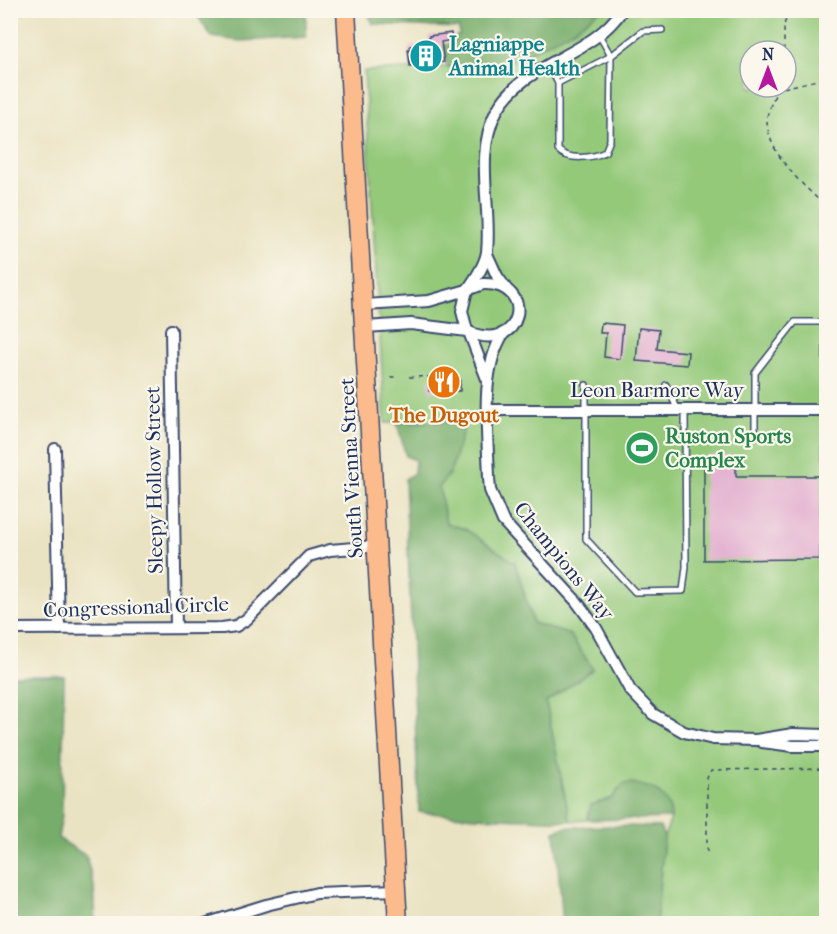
<svg xmlns="http://www.w3.org/2000/svg" width="837" height="934" viewBox="0 0 837 934" font-family="'IM FELL French Canon',serif">
  <rect width="100%" height="100%" fill="#fbf7ec"/>
  <filter id="ink" filterUnits="userSpaceOnUse"><feTurbulence type="fractalNoise" baseFrequency=".0167" numOctaves="2"/><feDisplacementMap in="SourceGraphic" scale="12" xChannelSelector="R" yChannelSelector="G"/><feConvolveMatrix kernelMatrix="1 2 1 2 8 2 1 2 1" color-interpolation-filters="sRGB"/></filter>
  <filter id="wash" filterUnits="userSpaceOnUse"><feTurbulence type="fractalNoise" baseFrequency=".008" numOctaves="4" result="noise"/><feDisplacementMap in="SourceGraphic" scale="24" xChannelSelector="R" yChannelSelector="G"/><feGaussianBlur stdDeviation="1.35" result="paint"/><feColorMatrix in="noise" values="0 0 0 0 0 0 0 0 0 0 0 0 0 0 0 0 0 1.4 0 .05"/><feComposite in="paint" operator="in"/></filter>
  <g filter="url(#wash)">
    <rect width="100%" height="100%" fill="#eae3c3"/>
    <path fill="#94c97a" stroke="#587c6c" stroke-width="1.5" fill-rule="evenodd" d="M599 11H826V923H656L664 837 671 818 612 798 592 805 587 820 570 821 546 702 592 668 570 635 533 623 515 563 465 529 446 523 439 487 450 473 466 421 385 423 364 71 506 64ZM750 51H786V87H750Z"/>
    <g fill="#77ad6a" stroke="#496e64" stroke-width="1.5">
      <path d="M194 11H306V37L241 41 212 37Z"/>
      <path d="M367 11 373 10 599 11 573 30 506 64 447 67 444 45 453 43 455 37 459 35V28L373 24Z"/>
      <path d="M466 421 450 473 439 487 446 523 465 529 515 563 533 623 570 635 593 669 546 702 570 821 475 817 419 812 405 479 414 473 415 460 406 456 397 423Z"/>
      <path d="M11 676H64L62 815 58 838 86 856 94 886 96 923H11Z"/>
      <path d="M631 783C651 786 671 794 671 818L587 820 591 805 612 798 623 784Z"/>
      <path d="M623 826 660 827 664 837 656 923H563L555 831 566 827Z"/>
    </g>
    <g id="blocks">
      <g fill="#e2aecf">
        <path d="M451 33 452 40 441 42 444 62 410 66 408 49H410V46L429 44V36Z"/>
        <path d="M601 323 623 325 620 359 604 357 606 333H600Z"/>
        <path d="M639 328 659 330 657 349 688 352 687 365 636 361Z"/>
        <path d="M444 379H460V391H429V380Z"/>
        <path d="M704 456H736V476H821L820 559 704 560Z"/>
      </g>
    </g>
  </g>
  <g filter="url(#ink)">
    <use href="#blocks" fill-opacity="0" stroke="#3a4a6d" stroke-width="1.5"/>
    <g fill="none" stroke-linecap="round" stroke-linejoin="round">
      <defs>
        <g id="lane">
          <path d="M548 65 558 83V150C568 161 593 158 605 152L610 140 611 56 599 35"/>
          <path d="M558 83 611 56 643 31 662 30"/>
          <path d="M586 385V539L635 592 683 591 686 567 685 410"/>
          <path d="M666 385 678 410"/>
          <path d="M755 436V373L795 322H826L825 608"/>
        </g>
        <g id="street">
          <path d="M487 254 497 276 507 290"/>
          <path d="M483 284C538 282 523 357 467 331L462 311 467 290Z"/>
          <path d="M468 289C476 278 485 265 487 252 492 206 474 156 496 112 523 61 592 57 622 10"/>
          <path d="M364 305 429 301 467 290"/>
          <path d="M365 327 411 324 467 331"/>
          <path d="M171 330 176 628"/>
          <path d="M469 332 487 379"/>
          <path d="M503 334C479 372 488 433 489 478L490 490 503 521 577 602 596 628 630 690 653 714 684 732 713 739 756 740 793 734 826 735"/>
          <path d="M488 410H826"/>
          <path d="M55 449 59 629"/>
          <path d="M10 629 222 628 236 626 247 619 309 556 330 550 378 546"/>
          <path d="M762 742 793 746H826"/>
          <path d="M205 924 266 905 317 893 396 890"/>
        </g>
        <path id="highway" d="M346 10 398 924"/>
      </defs>
      <use href="#lane" stroke="#3a4a6d" stroke-width="8"/>
      <use href="#street" stroke="#3a4a6d" stroke-width="14"/>
      <use href="#highway" stroke="#3a4a6d" stroke-width="21"/>
      <g stroke="#3a4a6d" stroke-width="1.5" stroke-dasharray="4.5 4.5" stroke-linecap="butt">
        <path d="M784 51V25L789 10"/>
        <path d="M778 87C775 97 768 108 767 118 766 154 804 185 826 207"/>
        <path d="M757 89H778L826 78"/>
        <path d="M390 377H397"/>
        <path d="M409 377 460 376"/>
        <path d="M707 852V778L711 770 826 768"/>
      </g>
      <use href="#lane" stroke="#fff" stroke-width="5"/>
      <use href="#street" stroke="#fff" stroke-width="10"/>
      <use href="#highway" stroke="#fbbb8d" stroke-width="18"/>
    </g>
  </g>
  <defs>
    <symbol id="building-disc" viewBox="-11 -11 22 22"><circle r="9.5" fill="#0f9aa8" stroke="#fbf7ec"/><path d="M-4-6H4V6H1V3H-1V6H-4ZM-2.5-4.3h1.7v1.8h-1.7ZM.8-4.3h1.7v1.8H.8ZM-2.5-1h1.7V.8h-1.7ZM.8-1h1.7V.8H.8Z" fill="#fff"/></symbol>
    <symbol id="restaurant-disc" viewBox="-11 -11 22 22"><circle r="9.5" fill="#e8710a" stroke="#fbf7ec"/><path d="M-5-6h1v4h1v-4h1v4h1v-4h1v5L-1.5 .5V6h-2V.5L-5-1ZM5-6V6H3V1.5H1.5Q1.5-4 5-6Z" fill="#fff"/></symbol>
    <symbol id="stadium-disc" viewBox="-11 -11 22 22"><circle r="9.5" fill="#2e9e5b" stroke="#fbf7ec"/><path d="M0-5a6.5 5 0 1 0 0 10a6.5 5 0 1 0 0-10ZM-3.5-1.8h7v3.6h-7Z" fill="#fff"/></symbol>
  </defs>
  <g fill-rule="evenodd">
    <use href="#building-disc" x="407" y="37" width="38" height="38"/>
    <use href="#restaurant-disc" x="425" y="363" width="38" height="38"/>
    <use href="#stadium-disc" x="623" y="429" width="38" height="38"/>
  </g>
  <g text-anchor="middle" dominant-baseline="central" stroke-width="4.5" stroke-linejoin="round" paint-order="stroke">
    <g font-size="21" font-weight="bold" fill="#0d838f" stroke="#fbf7ec" text-anchor="start">
      <text x="449" y="44">Lagniappe<tspan x="449" dy="24">Animal Health</tspan></text>
    </g>
    <g font-size="21" fill="#1b2f5e" stroke="#fbf7ec">
      <text x="657" y="390">Leon Barmore Way</text>
      <text transform="translate(351 468) rotate(-93)">South Vienna Street</text>
      <text transform="translate(154 480) rotate(-91)">Sleepy Hollow Street</text>
      <text transform="translate(564 561) rotate(51)">Champions Way</text>
      <text transform="translate(136 607) rotate(-2)">Congressional Circle</text>
    </g>
    <g font-size="21" font-weight="bold" fill="#c56008" stroke="#fbf7ec">
      <text x="444" y="415">The Dugout</text>
    </g>
    <g font-size="21" font-weight="bold" fill="#27864d" stroke="#fbf7ec" text-anchor="start">
      <text x="665" y="436">Ruston Sports<tspan x="665" dy="24">Complex</tspan></text>
    </g>
  </g>
  <rect width="837" height="934" fill="none" stroke="#fbf7ec" stroke-width="36"/>
  <g transform="translate(768 69)"><circle r="28" fill="#fbf7ec" stroke="#a1a7b3" stroke-width="1.5"/>
  <path d="M0-4.5L10 22L0 15L-10 22Z" fill="#b5179e"/>
  <text y="-9" font-size="16" font-weight="bold" text-anchor="middle" fill="#1b2f5e">N</text>
  </g>
</svg>
